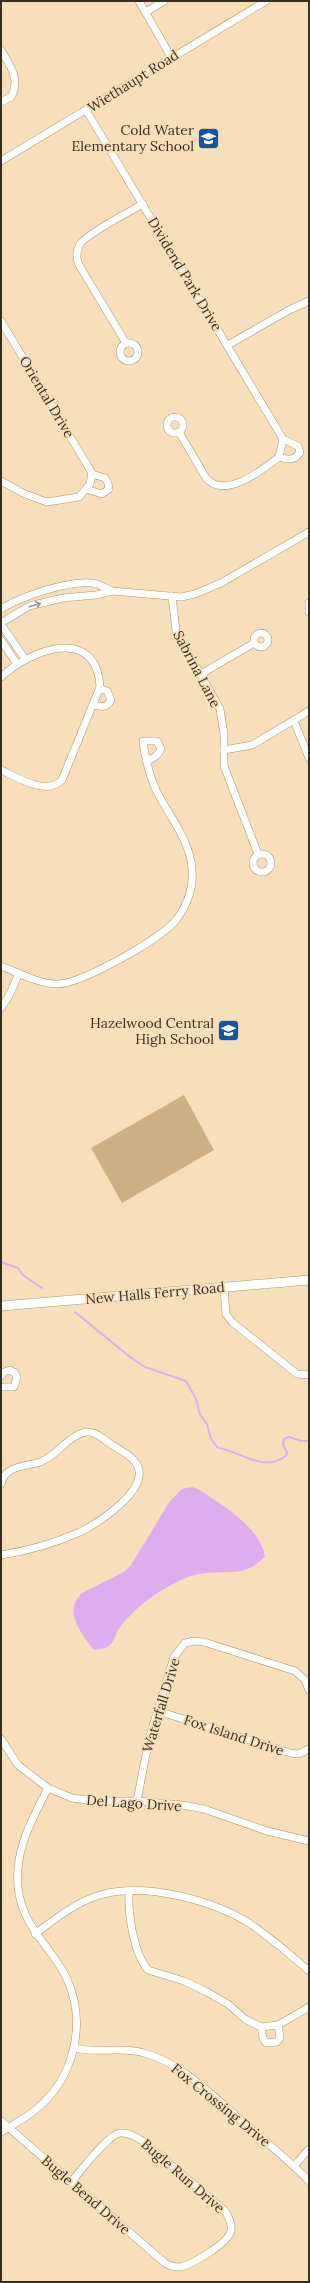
<svg xmlns="http://www.w3.org/2000/svg" width="310" height="2283" viewBox="0 0 310 2283" font-family="Lora,serif">
  <rect width="100%" height="100%" fill="#f8dfbc"/>
  <path fill="#ccaf85" d="M184 1095 214 1150 122 1203 91 1148Z"/>
  <path fill="#ddadf0" d="M192 1487 198 1489C222 1505 259 1526 265 1556 246 1579 223 1569 198 1574 186 1577 174 1583 164 1589 147 1599 133 1611 120 1627 116 1632 115 1640 110 1645 104 1650 99 1650 93 1649 80 1632 63 1611 82 1593L124 1572 131 1565 170 1501 182 1489Z"/>
  <g fill="none" stroke-linecap="round" stroke-linejoin="round">
    <g stroke="#ddadf0" stroke-width="2">
      <path d="M1 1262 18 1268 23 1275 42 1288"/>
      <path d="M75 1312 130 1357 145 1367 186 1381 196 1399 200 1415 207 1424 211 1439 218 1448C241 1451 262 1473 286 1456L287 1452 283 1445 284 1439 289 1437 301 1441H309"/>
    </g>
    <defs>
      <g id="minor">
        <path d="M139 1 171 57"/>
        <path d="M146 12 164 1"/>
        <path d="M1 50C10 66 21 79 11 97L1 102"/>
        <path d="M86 110 283 439 279 457C262 470 225 500 206 478L179 432"/>
        <path d="M1 161 266 1"/>
        <path d="M1 321 92 473 90 484 79 497 47 502 25 494 1 481"/>
        <path d="M126 343 79 265C76 258 76 251 80 244 88 233 129 212 143 204"/>
        <circle cx="129" cy="352" r="9"/>
        <path d="M228 345 289 310 309 301"/>
        <circle cx="175" cy="425" r="8"/>
        <path d="M279 457C288 460 295 461 300 452L298 446 283 439"/>
        <path d="M86 489 102 494 109 489 108 483 105 478 92 474"/>
        <path d="M172 596 176 631 220 709 224 734V766L258 854"/>
        <path d="M309 603V612"/>
        <path d="M1 609C22 596 74 578 97 584 102 586 107 589 112 591"/>
        <path d="M1 623 29 606 63 598 96 595 112 591 181 597 195 594 221 583 309 532"/>
        <path d="M1 624 25 659"/>
        <circle cx="261" cy="640" r="7"/>
        <path d="M1 640 17 664"/>
        <path d="M201 674 254 643"/>
        <path d="M1 677C30 650 96 624 100 687L62 780C46 796 19 778 1 770"/>
        <path d="M94 705C101 707 107 708 111 700L107 691 100 689"/>
        <path d="M294 721 309 758"/>
        <path d="M224 750 252 745 309 711"/>
        <circle cx="262" cy="863" r="9"/>
        <path d="M1 966C19 973 39 984 58 984 83 983 161 939 176 920 187 906 194 887 192 869 190 840 169 816 156 790 149 774 145 758 143 741H157L161 749C158 756 154 758 146 761"/>
        <path d="M1 1008 9 996 19 973"/>
        <path d="M224 1288 226 1314 232 1322 297 1374 309 1375"/>
        <path d="M1 1376 4 1372 10 1370 15 1373 17 1377 14 1387H1"/>
        <path d="M1 1484C5 1465 25 1467 40 1462 57 1456 66 1438 82 1433 94 1429 103 1439 112 1445 120 1450 131 1455 136 1463 153 1488 98 1523 80 1532 55 1543 27 1551 1 1555"/>
        <path d="M158 1711 290 1753 298 1754 309 1749"/>
        <path d="M1 1739 18 1765 48 1788 72 1798 94 1801H137L182 1805 204 1809 267 1831 309 1841"/>
        <path d="M137 1801 149 1739 174 1657 185 1643 194 1641 204 1642 295 1671 305 1680 309 1690"/>
        <path d="M129 1891C128 1913 133 1952 148 1970L184 1981 207 1992 228 2004 245 2019 261 2027 278 2025 309 2007"/>
        <path d="M35 1934C55 1919 76 1902 100 1895 145 1882 214 1900 252 1925 272 1939 291 1955 309 1971"/>
        <path d="M261 2027 263 2038 266 2043 277 2042 280 2038 278 2025"/>
        <path d="M75 2048C97 2054 121 2046 144 2053 183 2063 219 2102 250 2128 269 2145 291 2162 309 2181"/>
        <path d="M1 2121 165 2263C170 2266 175 2267 180 2267 192 2265 228 2243 231 2231 232 2224 229 2217 225 2211L144 2142C137 2137 129 2132 120 2133 107 2135 81 2171 71 2182"/>
        <path d="M1 2132C12 2125 24 2119 34 2111 74 2080 88 2023 66 1977 51 1946 26 1931 19 1894 12 1855 31 1821 48 1788"/>
        <path d="M294 2166 309 2149"/>
      </g>
      <path id="major" d="M1 1306 309 1280"/>
    </defs>
    <use href="#minor" stroke="#a99372" stroke-width="8"/>
    <use href="#major" stroke="#a99372" stroke-width="10"/>
    <use href="#minor" stroke="#fff" stroke-width="7"/>
    <use href="#major" stroke="#fff" stroke-width="9"/>
  </g>
  <defs><path id="oneway-shaft" d="M-6 0H5M1.5-3L5.5 0L1.5 3" fill="none" stroke-width="1.6" stroke-linecap="round" stroke-linejoin="round"/></defs>
  <use stroke="#9b9690" href="#oneway-shaft" transform="translate(35 605) rotate(-17)"/>
  <defs>
    <symbol id="school-square" viewBox="-11 -11 22 22"><rect x="-9" y="-9" width="18" height="18" rx="4" fill="#1355a5" stroke="#f8dfbc"/><path d="M0-5L7-2L0 1L-7-2ZM-4 1L0 2.5L4 1V4Q0 6-4 4Z" fill="#fff"/></symbol>
  </defs>
  <g fill-rule="evenodd">
    <use href="#school-square" x="196" y="126" width="25" height="25"/>
    <use href="#school-square" x="216" y="1018" width="25" height="25"/>
  </g>
  <g text-anchor="middle" dominant-baseline="central" stroke-width="4" stroke-linejoin="round" paint-order="stroke">
    <g font-size="14" fill="#372e20" stroke="#f8dfbc">
      <text transform="translate(133 81) rotate(-32)">Wiethaupt Road</text>
      <text transform="translate(185 274) rotate(59)">Dividend Park Drive</text>
      <text transform="translate(47 397) rotate(59)">Oriental Drive</text>
      <text transform="translate(197 669) rotate(62)">Sabrina Lane</text>
      <text transform="translate(155 1293) rotate(-5)">New Halls Ferry Road</text>
      <text transform="translate(161 1705) rotate(-73)">Waterfall Drive</text>
      <text transform="translate(234 1735) rotate(18)">Fox Island Drive</text>
      <text transform="translate(134 1803) rotate(4)">Del Lago Drive</text>
      <text transform="translate(221 2105) rotate(39)">Fox Crossing Drive</text>
      <text transform="translate(183 2176) rotate(41)">Bugle Run Drive</text>
      <text transform="translate(86 2195) rotate(41)">Bugle Bend Drive</text>
    </g>
    <g font-size="14" fill="#372e20" stroke="#f8dfbc" text-anchor="end">
      <text x="194" y="130">Cold Water<tspan x="194" dy="16">Elementary School</tspan></text>
      <text x="214" y="1023">Hazelwood Central<tspan x="214" dy="16">High School</tspan></text>
    </g>
  </g>
  <rect width="310" height="2283" fill="none" stroke="#372e20" stroke-width="4"/>
</svg>
